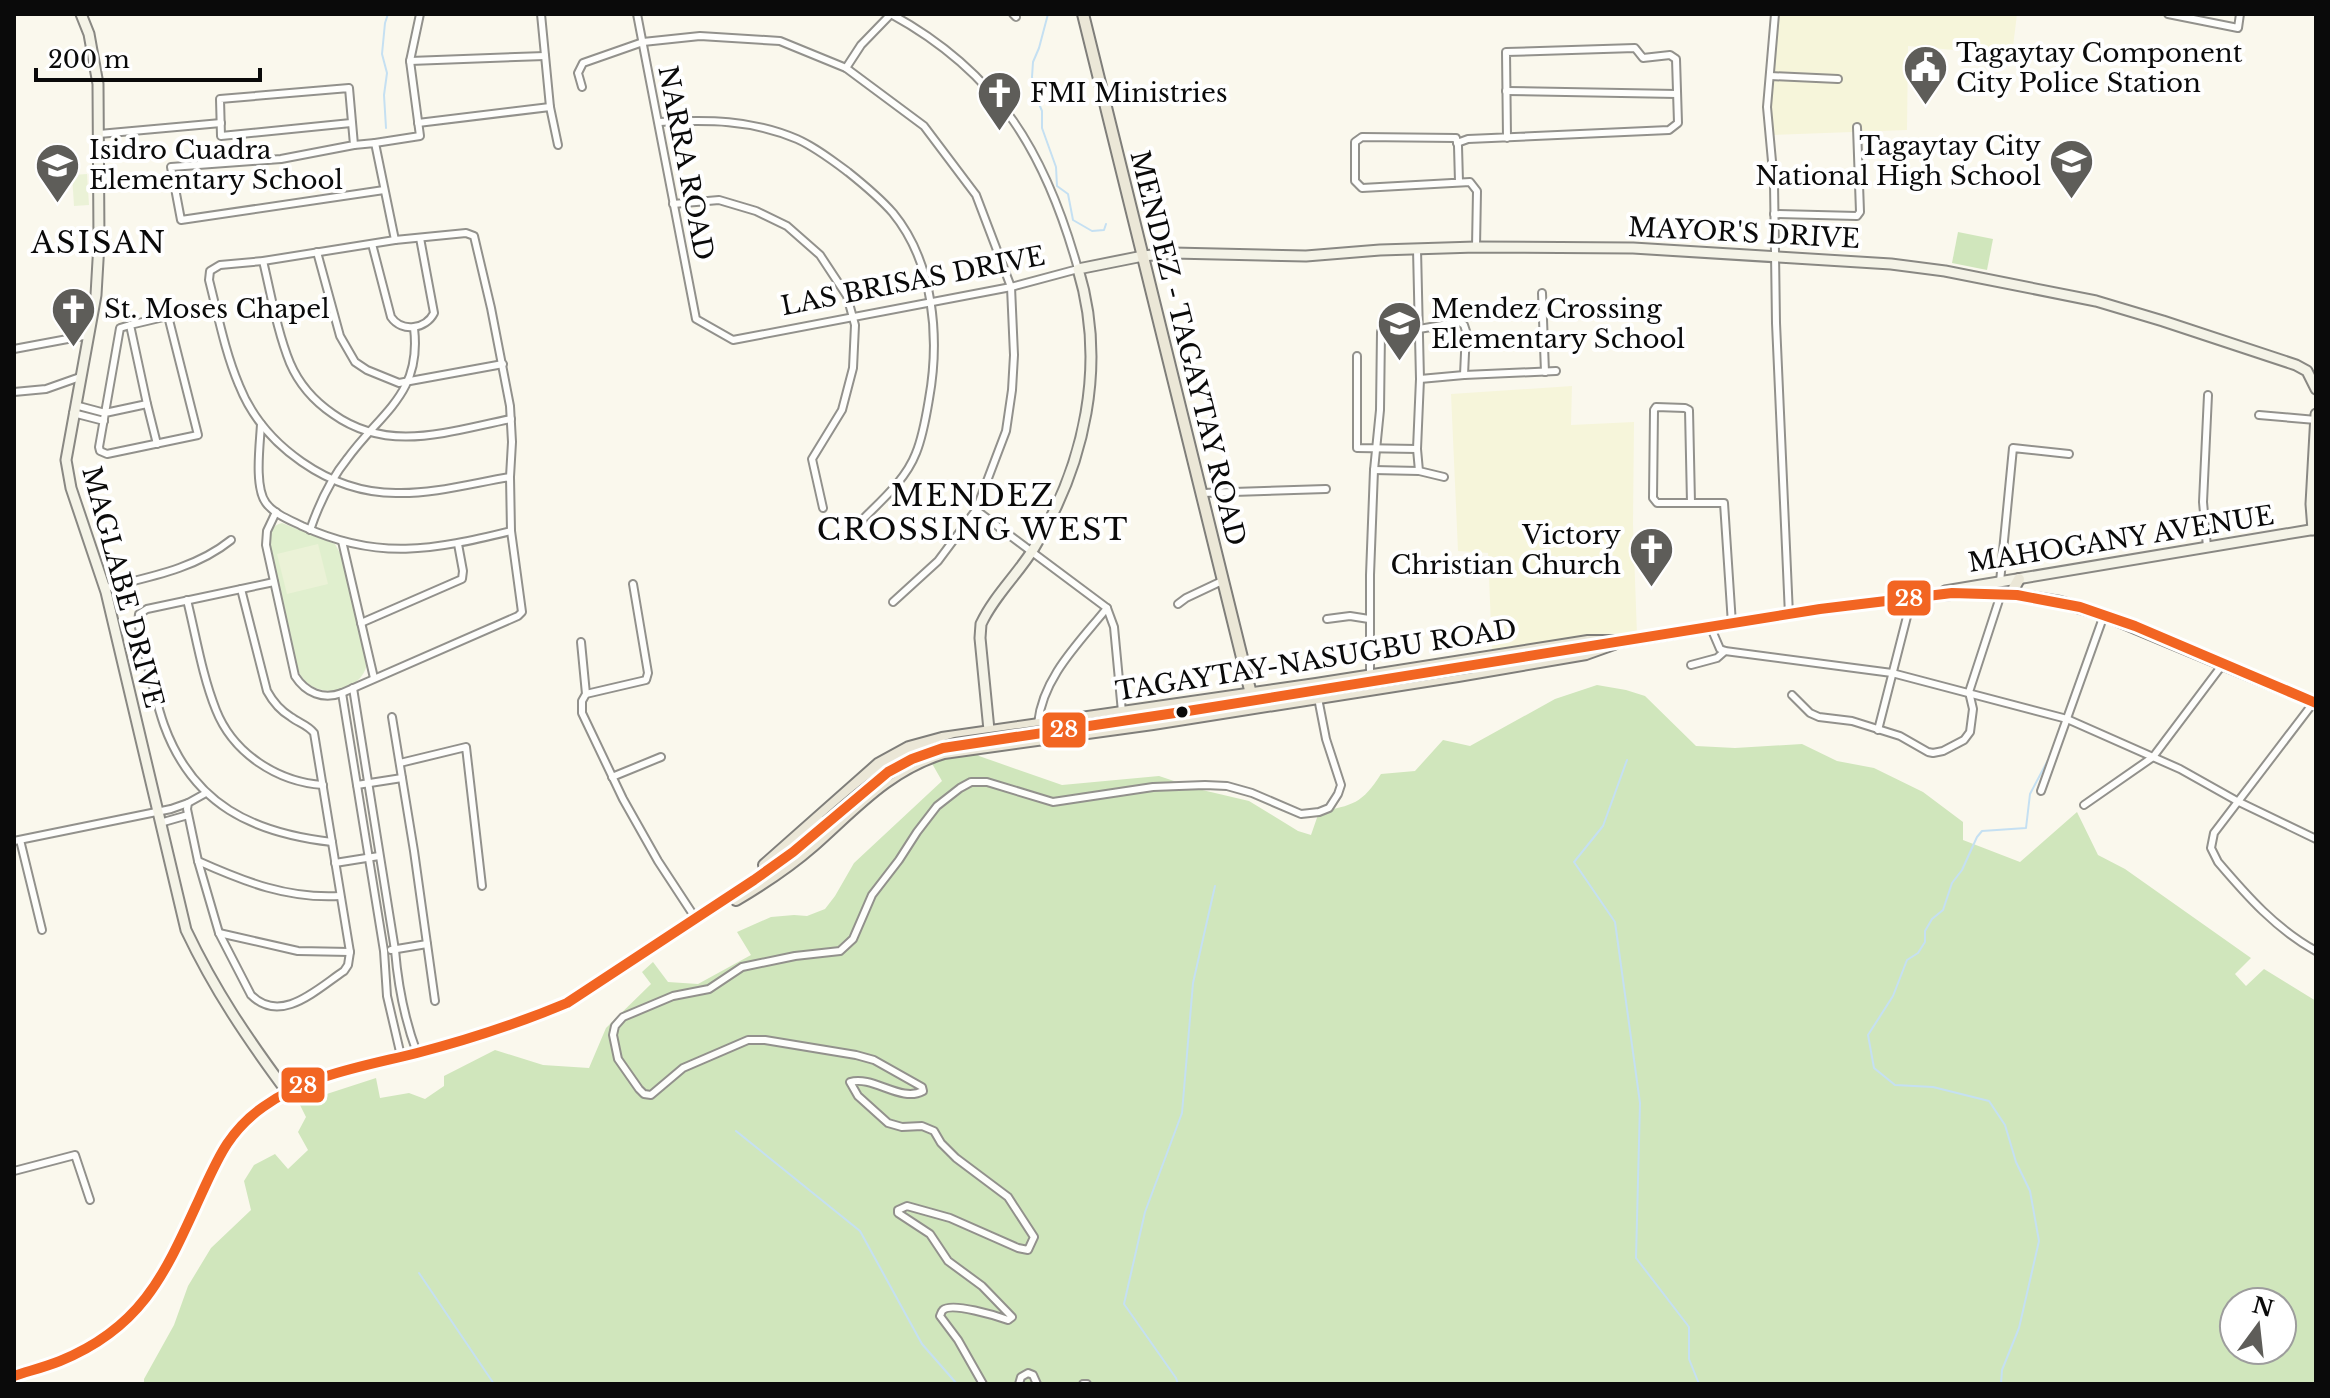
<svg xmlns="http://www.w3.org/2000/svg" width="2330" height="1398" viewBox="0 0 2330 1398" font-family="'Libre Baskerville',serif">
  <rect width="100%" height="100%" fill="#faf8ed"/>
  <g fill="#f6f5da">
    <path d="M1778 14H2017L2012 55 1908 46 1907 130 1773 135 1771 107Z"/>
    <path d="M1572 386 1571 425 1634 422 1633 524 1637 635 1492 650 1488 553 1458 551 1451 394Z"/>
  </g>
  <path fill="#e0efce" d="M282 523 335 544 341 555 367 664C360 696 310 701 298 670L270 543C270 533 272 525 282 523Z"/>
  <g fill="#d0e6bc" fill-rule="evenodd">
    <path d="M1958 232 1993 239 1987 270 1952 263Z"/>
    <path d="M1597 685 1626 690 1645 696 1696 746 1735 748 1802 744 1837 761 1874 768 1923 792 1963 822V840L2020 862 2077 812 2098 855 2125 869 2251 958 2235 974 2246 986 2264 969 2316 1001V1384H144V1379L174 1325 188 1286 211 1248 251 1210 244 1181 254 1165 275 1154 288 1169 308 1150 298 1132 306 1117 299 1103 376 1078 380 1098 409 1093 425 1099 444 1086V1076L495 1050 543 1065 589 1068 606 1028 651 984 642 972 653 962 668 982 698 984 751 955 737 932 771 917 794 915 807 916 825 909 835 896 854 863 942 781 930 760 974 750 979 756 1062 785 1159 776 1198 789 1249 801 1298 831 1311 835 1319 812C1353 805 1362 804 1381 774L1415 771 1443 740 1470 746 1555 699ZM2234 1302H2282V1350H2234Z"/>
  </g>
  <g fill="#ebf2d7">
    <path d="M87 174 89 205 74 206 72 175Z"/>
    <path d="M318 544 328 584 287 594 277 554Z"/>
  </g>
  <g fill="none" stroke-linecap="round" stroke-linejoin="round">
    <g stroke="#c5e0f2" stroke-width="2">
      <path d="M1048 14 1039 48 1033 62 1032 77 1034 92 1042 111V128L1056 167 1057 186 1068 194 1073 220 1092 231 1104 230 1106 224"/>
      <path d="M386 128 384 95 387 73 382 54 385 23 388 14"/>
      <path d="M1627 760 1603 826 1574 862 1615 922 1640 1103 1636 1258 1689 1327V1359L1699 1384"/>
      <path d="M736 1131 860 1231 922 1344 957 1384"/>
      <path d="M419 1273 494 1384"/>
      <path d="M1178 1384 1176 1378 1124 1304 1145 1212 1182 1113 1193 983 1215 886"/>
      <path d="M2001 1384 2002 1370 2019 1328 2039 1241 2030 1191 2016 1162 2005 1125 1989 1101 1933 1087 1895 1085 1874 1068 1868 1035 1893 996 1907 960 1918 953 1925 942V931L1932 919 1943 910 1952 883 1962 870 1977 837 1982 831 2026 828 2030 794 2048 760"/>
    </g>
    <defs>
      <g id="street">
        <path d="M541 14 550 107 558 145"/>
        <path d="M637 14 696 319 733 340 1011 287 1078 269C1046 154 999 73 891 14"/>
        <path d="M1013 14 1016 17"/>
        <path d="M1775 14 1767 107 1774 183 1776 323 1789 615"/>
        <path d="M2168 14 2238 28 2240 14"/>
        <path d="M410 61 545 56"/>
        <path d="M846 68 861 45 891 14"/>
        <path d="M1770 76 1838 79"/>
        <path d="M582 87 578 73 583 63 643 42 700 36 780 41 846 68 924 126 976 195 1011 287 1014 355 1012 390 1006 431 976 510 938 561 893 602"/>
        <path d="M1506 91 1677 94"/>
        <path d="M659 122C708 120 750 119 797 139 815 147 832 160 848 172 863 184 880 198 893 213 934 263 940 338 929 399 926 417 923 436 916 453 906 479 883 499 863 519"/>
        <path d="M351 123 221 136 220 99 349 88 354 145 281 159 171 167 181 220 384 190"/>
        <path d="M418 123 550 107"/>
        <path d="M99 134 221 123"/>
        <path d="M375 143 420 136 410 61 420 14"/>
        <path d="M1457 143 1468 139 1669 130 1678 123 1676 59 1670 55 1643 58 1635 48 1506 52 1507 138"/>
        <path d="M354 145 375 143 395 240"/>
        <path d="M1459 182 1458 146 1456 138 1362 137 1355 142V181L1362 188 1470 182 1477 191 1476 247"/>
        <path d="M673 204 719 200 756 211 787 226 820 255 847 296 855 325 853 368 842 410 812 459 823 508"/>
        <path d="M1774 214 1857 216 1860 212 1857 127"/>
        <path d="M372 244 391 317C402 333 426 329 434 313L420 238"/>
        <path d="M1417 249 1420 379 1417 449 1419 471 1444 477"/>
        <path d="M317 252 340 336 355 362 367 370 399 383 503 364"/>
        <path d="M263 261C271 294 277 331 290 363 299 384 314 401 333 414 389 454 449 431 511 419"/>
        <path d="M1542 293 1545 372"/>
        <path d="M14 349 89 335"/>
        <path d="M1357 356V448L1417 449"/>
        <path d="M1420 379 1464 375 1556 371"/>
        <path d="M14 392 46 389 80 377"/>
        <path d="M147 404 157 444"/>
        <path d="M75 405 105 413 147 404 130 325 168 316 198 435 107 454 100 451 99 447 120 328 130 325"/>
        <path d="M73 413 104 421"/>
        <path d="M2259 415 2316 420"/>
        <path d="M261 424C260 444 254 487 266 503 274 514 290 520 302 526 378 561 433 550 511 531"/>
        <path d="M1374 470 1419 471"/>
        <path d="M1202 493 1326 489"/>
        <path d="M1691 503 1689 410 1685 408 1656 407 1654 410 1653 498 1657 503H1724L1732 624"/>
        <path d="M976 510 1107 608 1114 627 1122 712"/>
        <path d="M276 512 267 531 266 545 295 676C306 693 323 700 342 693L518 616 522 612 511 531 510 477 512 442 510 406 491 308 474 236 466 233 395 240 263 261 220 265 210 271 209 280C218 315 225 352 239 385 263 446 330 493 396 493 434 494 473 483 510 477"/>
        <path d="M310 530C319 504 330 480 347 459 381 412 422 394 414 328"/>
        <path d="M342 541 374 678"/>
        <path d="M2207 547 2203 502 2208 395"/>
        <path d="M274 582 147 609 139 614 138 623C146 657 153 693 164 725 193 805 253 833 332 842"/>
        <path d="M2000 582 2013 448 2069 454"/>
        <path d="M633 584 648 673 646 680 586 694 582 701V713L623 799 658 861 696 919"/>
        <path d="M105 588C149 577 195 569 231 540"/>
        <path d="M187 600C196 636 202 675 216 710 233 753 277 782 323 785"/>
        <path d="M1178 604 1186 598 1222 581"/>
        <path d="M1327 619 1350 616 1369 619"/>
        <path d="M361 623 462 579 463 571 458 544"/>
        <path d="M1711 628 1720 649 1725 651 1892 673 2067 719 2180 769 2237 801 2316 839"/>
        <path d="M581 642 586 694"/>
        <path d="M1691 665 1717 658 1725 651"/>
        <path d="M1370 675V575L1374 470 1380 410 1381 332 1419 329 1460 322 1464 325 1466 331 1464 375"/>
        <path d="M353 688 395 950C398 986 404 1018 417 1053"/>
        <path d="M342 693 384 951 387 996 401 1056"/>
        <path d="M1792 695 1810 713 1819 717 1852 721 1900 736 1928 752 1933 753 1943 751 1964 740 1970 732 1973 709 1969 692 2001 594"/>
        <path d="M2314 702 2214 833 2211 848 2218 862C2247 896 2276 929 2316 951"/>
        <path d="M392 717 414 851 435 1001"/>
        <path d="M1038 723C1043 677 1079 643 1107 608"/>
        <path d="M1878 730 1912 597"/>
        <path d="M400 763 466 747 482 886"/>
        <path d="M612 777 661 757"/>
        <path d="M357 785 402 778"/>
        <path d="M2041 791 2104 615"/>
        <path d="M206 793 188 803 187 809 198 861 219 933 251 995C281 1025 317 989 344 971L348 965 350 952 314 733C308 725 299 723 291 717 281 711 273 702 267 691L241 589"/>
        <path d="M2084 805 2153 757 2223 664"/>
        <path d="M160 823 188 815"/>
        <path d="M20 840 42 930"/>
        <path d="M14 841 171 809 188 803"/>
        <path d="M198 861C245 882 288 899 340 896"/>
        <path d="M335 863 379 856"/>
        <path d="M219 933 298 951 350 952"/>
        <path d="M391 950 427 944"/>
        <path d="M14 1171 75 1155 90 1200"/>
        <path d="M983 1384 958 1340 940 1316C941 1314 941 1312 943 1310 952 1302 997 1316 1008 1320L1012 1317 982 1286 948 1261 930 1234 898 1213V1210L907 1206 950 1218 1018 1248 1028 1250 1034 1237 1008 1197 956 1158 941 1143 934 1131 922 1126 902 1127 888 1123 858 1096 850 1082C873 1075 901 1103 923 1091L922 1087 874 1060 856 1055 765 1040H748L683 1068 651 1095 644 1094 639 1089 618 1059 613 1035 615 1026 623 1017 673 996 709 989 742 967 795 956 840 951 853 939 872 895 899 860 917 832 937 806 960 788 971 782H987L1053 802 1153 787 1205 785 1227 786 1252 793 1301 814 1319 812 1329 808 1338 794 1341 785 1326 739 1318 698"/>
        <path d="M1019 1384 1021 1377 1028 1373 1033 1375 1037 1384"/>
        <path d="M1083 1384H1087"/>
      </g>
      <g id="secondary">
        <path d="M81 14 89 34 98 84 99 243 96 295 66 460 71 488 106 592 186 930C215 991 247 1038 287 1092"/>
        <path d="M2313 530 2311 504 2316 414"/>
        <path d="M1945 591 2316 529"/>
        <path d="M989 730 980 638 981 624C994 596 1018 574 1034 548 1085 465 1107 364 1078 269L1143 256 1173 253 1306 256 1380 250 1476 247 1633 248 1891 264 1945 271 2096 301 2163 321 2296 365 2307 371 2316 389"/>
      </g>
      <g id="primary">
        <path d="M1083 14 1252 698"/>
        <path d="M2017 595 2014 588 2019 579"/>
        <path d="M1618 642 1820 609 1933 595 1969 593 2017 595 2060 602 2104 615 2316 703"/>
        <path d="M764 865 878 764 909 747 942 738 1316 684 1588 641H1623"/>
        <path d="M736 900C763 884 789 867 813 846 855 809 888 770 944 753L1153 724 1458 676 1586 654 1614 644"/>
        <path d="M14 1376C29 1371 45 1367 60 1361 144 1327 166 1271 201 1195 218 1158 229 1131 263 1107 307 1075 365 1066 417 1053 467 1040 519 1023 567 1003L754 880 793 852 827 822"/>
      </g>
    </defs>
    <use href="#street" stroke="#92918c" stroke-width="10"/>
    <use href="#secondary" stroke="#898883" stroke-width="13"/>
    <use href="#primary" stroke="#7f7e7a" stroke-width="14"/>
    <use href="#street" stroke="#fefefc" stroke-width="6"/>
    <use href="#secondary" stroke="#f4f3e7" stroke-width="9"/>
    <use href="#primary" stroke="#ebe7d7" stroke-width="10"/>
    <defs>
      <path id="primary-bridge" d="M827 822C870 784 899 759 955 744L1148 717 1472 666"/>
    </defs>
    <use href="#primary-bridge" stroke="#7f7e7a" stroke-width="14" stroke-linecap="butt"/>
    <use href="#primary-bridge" stroke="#ebe7d7" stroke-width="10"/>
    <defs>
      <path id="bus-1" d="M14 1376C29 1371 45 1367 60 1361 144 1327 166 1271 201 1195 218 1158 229 1131 263 1107 307 1075 365 1066 417 1053 467 1040 519 1023 567 1003L754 880 793 852 888 772 912 759 943 748 1188 711 1820 609 1952 593 2017 595 2080 607 2135 626 2316 703"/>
    </defs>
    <use href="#bus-1" stroke="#fff" stroke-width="16"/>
    <use href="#bus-1" stroke="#f26522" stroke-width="10"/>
  </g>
  <defs>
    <symbol id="civic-pin" viewBox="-11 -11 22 30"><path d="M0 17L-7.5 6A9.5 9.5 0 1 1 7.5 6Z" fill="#5e5d59" stroke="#fff"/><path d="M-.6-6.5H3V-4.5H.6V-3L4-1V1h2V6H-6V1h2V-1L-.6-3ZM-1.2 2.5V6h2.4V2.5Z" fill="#fff"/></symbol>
    <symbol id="church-pin" viewBox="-11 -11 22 30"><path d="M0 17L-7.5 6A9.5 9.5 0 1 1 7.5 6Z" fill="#5e5d59" stroke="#fff"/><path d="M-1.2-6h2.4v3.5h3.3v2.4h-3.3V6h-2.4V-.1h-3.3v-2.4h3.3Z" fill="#fff"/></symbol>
    <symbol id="school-pin" viewBox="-11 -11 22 30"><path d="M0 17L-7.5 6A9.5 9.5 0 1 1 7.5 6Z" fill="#5e5d59" stroke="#fff"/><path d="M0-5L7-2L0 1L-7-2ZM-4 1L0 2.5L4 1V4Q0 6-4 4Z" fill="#fff"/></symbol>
  </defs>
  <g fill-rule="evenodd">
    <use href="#civic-pin" x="1900" y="42" width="51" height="69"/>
    <use href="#church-pin" x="974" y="68" width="51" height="69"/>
    <use href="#school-pin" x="2046" y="136" width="51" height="69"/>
    <use href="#school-pin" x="32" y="140" width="51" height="69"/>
    <use href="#church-pin" x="48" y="284" width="51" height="69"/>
    <use href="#school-pin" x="1374" y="298" width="51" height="69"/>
    <use href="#church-pin" x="1626" y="524" width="51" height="69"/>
  </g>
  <circle fill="#0a0a0a" stroke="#fff" stroke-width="3" cx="1182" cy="712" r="7"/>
  <g text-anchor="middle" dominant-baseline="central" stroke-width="8" stroke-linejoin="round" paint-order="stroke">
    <g font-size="26" fill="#0a0a0a" stroke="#fff" text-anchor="start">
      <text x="1956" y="53">Tagaytay Component<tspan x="1956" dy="30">City Police Station</tspan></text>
      <text x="1030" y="93">FMI Ministries</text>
      <text x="2041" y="146" text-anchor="end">Tagaytay City<tspan x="2041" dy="30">National High School</tspan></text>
      <text x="89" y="150">Isidro Cuadra<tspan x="89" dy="30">Elementary School</tspan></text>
      <text x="104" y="309">St. Moses Chapel</text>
      <text x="1431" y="309">Mendez Crossing<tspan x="1431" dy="30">Elementary School</tspan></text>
      <text x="1621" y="535" text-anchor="end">Victory<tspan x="1621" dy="30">Christian Church</tspan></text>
    </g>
    <g font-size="26" fill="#0a0a0a" stroke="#fff">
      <text transform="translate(686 163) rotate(79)">NARRA ROAD</text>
      <text transform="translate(1744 233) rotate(3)">MAYOR'S DRIVE</text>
      <text transform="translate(913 281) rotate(-11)">LAS BRISAS DRIVE</text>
      <text transform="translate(1188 348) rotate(76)">MENDEZ - TAGAYTAY ROAD</text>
      <text transform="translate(2121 539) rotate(-9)">MAHOGANY AVENUE</text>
      <text transform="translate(123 587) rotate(75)">MAGLABE DRIVE</text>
      <text transform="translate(1316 660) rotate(-9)">TAGAYTAY-NASUGBU ROAD</text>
    </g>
    <g font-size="30" letter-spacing="2" fill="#0a0a0a" stroke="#fff">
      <text x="99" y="242">ASISAN</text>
      <text x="973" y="495">MENDEZ<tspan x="973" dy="34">CROSSING WEST</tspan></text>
    </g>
  </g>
  <g stroke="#fff" stroke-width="3">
    <rect x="1886" y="579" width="46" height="38" rx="8" fill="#f26522"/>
    <rect x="1041" y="711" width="46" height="38" rx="8" fill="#f26522"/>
    <rect x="280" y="1066" width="46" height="38" rx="8" fill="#f26522"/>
  </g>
  <g font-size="22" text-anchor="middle" font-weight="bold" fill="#fff">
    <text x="1909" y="606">28</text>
    <text x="1064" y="737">28</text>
    <text x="303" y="1093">28</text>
  </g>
  <rect width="2330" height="1398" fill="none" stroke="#0a0a0a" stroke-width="32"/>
  <g transform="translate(2258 1326) rotate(15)"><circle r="38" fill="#ffffff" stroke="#9d9d9d" stroke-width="2"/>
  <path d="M0-6L14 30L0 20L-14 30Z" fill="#5e5d59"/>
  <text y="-12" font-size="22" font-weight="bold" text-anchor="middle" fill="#0a0a0a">N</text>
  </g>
  <path d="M36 68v12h224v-12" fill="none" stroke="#0a0a0a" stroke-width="4"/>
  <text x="48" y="68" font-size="24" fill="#0a0a0a" stroke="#ffffff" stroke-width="6" paint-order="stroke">200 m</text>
</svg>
